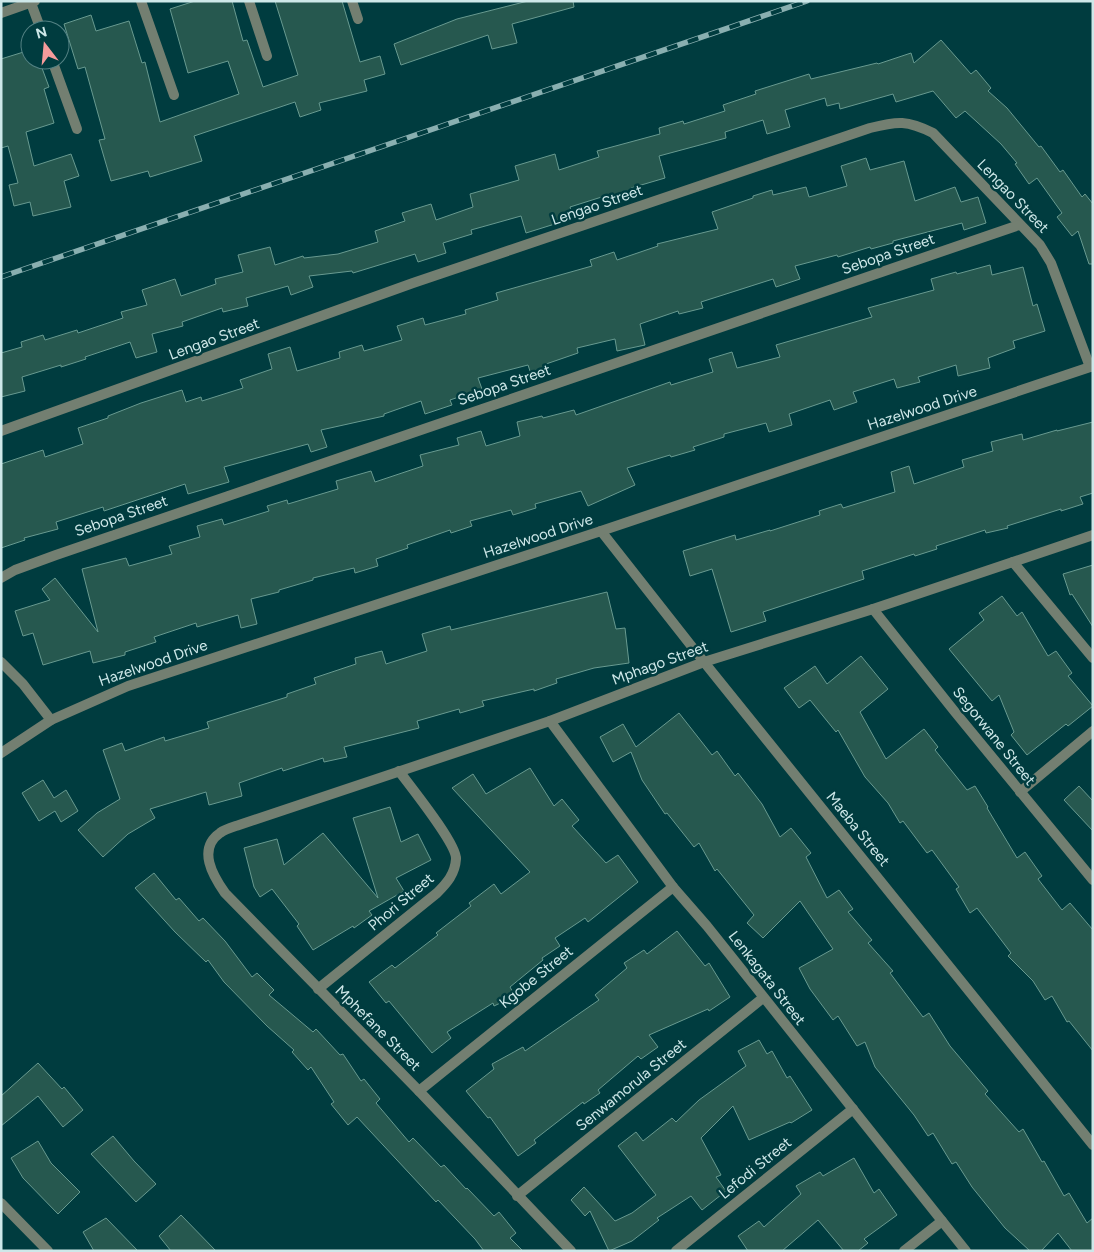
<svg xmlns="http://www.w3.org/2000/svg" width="1094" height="1252" viewBox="0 0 1094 1252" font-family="Figtree,sans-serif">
  <rect width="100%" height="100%" fill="#003c3f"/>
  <g fill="#26584f" stroke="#689a90">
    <path d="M195 1H232L243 41 247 40 263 87 298 75 275 1H342L360 62 380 56 385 74 364 80 367 91 319 103 321 110 300 117 295 102 194 136 202 161 150 177 148 171 111 181 99 140 105 139 85 67 78 69 64 24 91 15 96 31 129 21 142 63 145 62 160 122 239 94 228 61 188 73 170 9Z"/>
    <path d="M528 1H573L574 7 512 24 517 43 492 49 488 35 401 65 394 44 457 19Z"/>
    <path d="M941 40 971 74 976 70 991 88 988 91 1007 108 1039 147 1041 146 1060 172 1063 170 1082 197 1085 194 1093 204V264H1089L1078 231 1072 236 1057 217 1062 213 1037 178 1029 184 1015 164 1017 163 1001 144 965 111 956 118 933 91 896 102 893 94 840 109 839 103 827 106 825 98 785 110 790 127 767 134 763 120 725 132 726 138 659 156 665 178 631 188 632 190 611 200 608 195 570 207 574 218 526 233 521 216 471 230 472 234 443 243 446 253 418 262 415 254 353 273 352 271 309 276 313 287 291 295 288 286 246 298 248 306 223 312 222 308 182 322 183 326 152 334 157 352 136 358 130 342 85 357 86 359 61 367V365L22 377 25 391 1 397V353L22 347 21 342 43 335 45 340 77 330 78 333 123 318 121 312 147 305 142 290 175 279 181 296 216 284 215 279 243 272 238 255 270 247 275 265 303 256 304 258 338 254 378 242 375 231 405 221 402 213 431 204 436 220 473 207 470 194 519 180 515 166 555 154 559 170 599 157 597 151 660 134 659 128 683 121 684 124 725 111 723 105 756 94 755 91 809 74 811 79 877 63 878 64 911 53 914 63Z"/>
    <path d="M30 50V60H39L49 87 44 89 54 123 26 132 34 166 71 154 79 176 64 181 71 207 33 216 30 202 14 206 9 185 18 183 8 146 1 148V59Z"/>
    <path d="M866 158 870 170 904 161 915 201 955 187 961 202 978 197 986 223 964 230 962 223 893 241V243L871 249 870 247 838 257 837 255 795 266 800 279 776 287 773 279 701 302 703 308 679 314 678 311 640 324 645 345 617 351 615 339 577 348 578 353 546 364 548 372 532 377 528 365 478 378 482 389 450 400 452 405 425 414 421 401 384 414V416L321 430 327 447 311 452 308 444 224 467 229 482 188 494 185 484 104 511 103 507 56 522 58 529 24 538 25 540 1 548V464L43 450 45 457 83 444 78 428 108 418V416L141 403 182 390 186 402 201 397 202 401 243 388 240 380 272 369 268 354 290 347 297 371 340 358 339 352 362 345 364 351 402 340 397 326 423 318 425 325 466 314 465 310 498 300 496 293 592 266 590 260 614 252 617 260 658 246 657 244 718 229 712 212 753 198V196L772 190 773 195 806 187 809 197 847 186 841 166Z"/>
    <path d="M990 265 992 275 1023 267 1033 306 1037 304 1045 331 1013 341 1015 348 988 358 990 368 958 376 956 365 918 377 920 382 897 388 894 379 853 392 857 402 834 410 830 400 789 414 792 425 769 432 766 423 724 434V437L693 447 695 450 671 457 670 455 627 468 635 485 588 506 581 491 535 504 536 508 513 515 511 510 470 521 472 526 451 533 450 530 407 545 408 548 376 559 378 566 355 573 354 568 313 578V580L279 590V592L251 599 257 624 241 628 238 615 197 627 196 623 154 637 156 642 125 652V655L93 663 90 651 43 665 33 633 23 636 15 611 50 600 42 589 55 578 98 632 82 569 126 558 129 566 172 554 169 546 200 537 197 526 222 519 224 525 269 511 267 506 287 500 288 504 338 489 336 481 371 471 375 482 423 466 420 455 459 445 457 438 481 431 486 446 520 436 517 422 542 416 543 418 574 410 576 415 670 382 671 385 713 372 709 359 732 352 737 368 780 357 776 345 872 317 868 308 934 290 931 279 956 272 957 274Z"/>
    <path d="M1093 422V493L1080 497 1083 504 1061 511V509L1007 526 1008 528 986 533 985 530 936 546 937 549 915 556 914 554 862 571 864 579 763 612 766 621 731 632 712 569 690 576 683 551 735 535 736 540 770 530V531L820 515 819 511 841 504 843 508 895 492 891 472 909 466 914 484 964 467 962 460 993 451 991 442 1022 434 1023 440 1057 430V431Z"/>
    <path d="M1093 565V627L1072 594 1070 595 1063 574Z"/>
    <path d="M607 592 616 629 625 628 629 663 594 668 556 679 557 683 534 691V689L482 701 484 706 460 713 459 709 417 721 419 728 344 747 347 757 324 762 323 758 283 771 282 768 239 783 242 796 209 805 206 792 150 809 155 818 128 834 103 857 78 830 97 813 120 799 103 750 122 743 125 751 164 737 165 741 209 728 207 722 287 697V694L316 684 314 678 356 664 355 658 382 651 386 664 427 651 422 634 450 626 451 630Z"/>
    <path d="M1002 596 1017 616 1022 612 1048 656 1056 651 1072 673 1068 676 1093 706 1068 726 1066 724 1027 755 1011 735 1014 732 999 695 992 701 949 649 984 620 979 613Z"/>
    <path d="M861 656 888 689 860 712 886 759 924 729 938 747 935 750 967 790 975 786 988 807 987 808 1017 858 1025 852 1042 876 1038 879 1062 910 1070 903 1093 930V1051L1069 1021 1067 1022 1052 996 1045 1000 1033 981 1008 956 1011 953 977 908 970 913 956 889 959 887 932 850 927 853 903 821 900 823 888 803 865 777 838 730 836 732 810 700 799 708 784 688 815 666 827 684Z"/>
    <path d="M679 713 712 755 717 751 735 776 738 773 762 804 780 837 791 828 811 853 806 857 827 898 839 890 853 909 848 912 872 940 868 943 893 971 890 973 923 1017 929 1013 950 1046 988 1091 985 1094 1019 1132 1023 1129 1042 1162 1044 1161 1064 1196 1069 1193 1087 1223 1093 1218V1251H1072L1058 1233 1041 1251H1030L1005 1228 972 1187 956 1162 952 1164 933 1133 928 1136 914 1115 875 1067 865 1042 857 1046 838 1016 833 1020 810 989 799 968 833 949 800 901 763 938 747 923 754 915 717 869 715 871 699 843 694 847 667 813 665 814 642 780 631 752 613 762 600 737 623 724 636 747Z"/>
    <path d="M530 768 554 806 562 799 579 820 572 826 606 863 618 855 638 882 588 922 585 918 555 938 560 946 542 958 543 960 510 987 515 996 494 1006 493 1003 447 1032 451 1038 432 1053 389 1001 386 1003 369 982 392 965 395 968 438 935 436 933 471 906 469 903 494 884 501 894 530 872 452 788 473 774 486 794Z"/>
    <path d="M43 780 54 798 66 790 78 811 61 822 55 811 39 821 22 793Z"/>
    <path d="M1079 786 1093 801V831L1064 800Z"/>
    <path d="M390 807 401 842 418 834 431 860 396 878 404 891 369 911 372 915 354 928 353 926 313 950 297 926 299 924 272 889 260 897 254 887 244 848 277 839 284 865 323 833 378 898 353 818Z"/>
    <path d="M154 873 176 900 179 898 199 921 203 918 225 941 252 977 257 973 274 990 269 995 313 1032 316 1029 340 1055 343 1054 361 1081 364 1079 380 1099 376 1103 409 1142 413 1138 441 1167 444 1165 466 1189 467 1188 494 1216 499 1212 516 1233 510 1238 523 1251H484L475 1239 438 1200 436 1202 357 1117 348 1125 331 1104 334 1102 311 1067 308 1070 292 1052 294 1050 267 1026 224 982 208 960 206 962 175 932 135 888Z"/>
    <path d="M677 931 705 966 709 963 730 997 709 1011 708 1009 649 1035 658 1047 641 1059 638 1056 598 1090 600 1093 584 1104 583 1102 534 1140 536 1143 518 1156 490 1117 488 1118 466 1091 494 1069 492 1064 523 1047 525 1051 599 1000 595 995 627 968 624 963 644 950 647 954Z"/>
    <path d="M759 1040 767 1054 772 1051 787 1078 790 1076 812 1110 791 1123 790 1122 749 1140 733 1106 701 1138 721 1175 716 1177 726 1191 702 1210 691 1196 657 1218 659 1220 632 1241 609 1251 590 1211 585 1216 571 1200 584 1187 615 1221 632 1213 656 1195 618 1146 636 1132 643 1141 672 1118 676 1122 699 1100 746 1066 738 1051Z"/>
    <path d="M38 1063 62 1089 64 1087 83 1110 63 1127 38 1096 1 1126V1096Z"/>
    <path d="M113 1136 134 1161 156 1184 136 1202 91 1154Z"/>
    <path d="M38 1141 51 1163 80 1192 58 1214 23 1178 11 1158Z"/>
    <path d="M854 1158 874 1193 879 1189 897 1215 864 1239 868 1243 858 1251H844L818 1220 782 1251H748L738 1236 759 1221 764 1227 801 1194 796 1186 820 1172 823 1176Z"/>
    <path d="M181 1215 216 1251H171L159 1236Z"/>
    <path d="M106 1218 138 1251H94L83 1232Z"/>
  </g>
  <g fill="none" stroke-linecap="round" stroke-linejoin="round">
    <path stroke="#737f71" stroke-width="10" d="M352 1 358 19"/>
    <g stroke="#737f71" stroke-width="10">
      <path d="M141 1 174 95"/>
      <path d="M249 1 267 56"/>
      <path d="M31 3 41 30"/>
      <path d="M1 13 35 1"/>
      <path d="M52 60 77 129"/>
      <path d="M1 431 413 283 870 128C898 121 907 120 933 133L1040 245 1051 263 1090 367"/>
      <path d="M601 531 704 662 1093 1145"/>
      <path d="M1013 562 1093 658"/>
      <path d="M1 578 15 570 56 555 1019 225"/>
      <path d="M873 609 955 712 1093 880"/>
      <path d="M1 662 23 684 51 720"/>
      <path d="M550 721 673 887 707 926 966 1251"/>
      <path d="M1 753 51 720 128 686 601 531 1093 366"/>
      <path d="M1020 792 1093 731"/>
      <path d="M318 989 437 893C447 883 455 874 456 859 457 844 410 786 399 771"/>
      <path d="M419 1091 673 887"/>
      <path d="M517 1196 763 998"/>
      <path d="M1 1203 48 1251"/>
      <path d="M571 1251 419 1091 225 893C213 876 197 849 220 833 225 829 233 827 239 825L550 721 704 662 873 609 1093 535"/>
      <path d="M676 1251 853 1109"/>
      <path d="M904 1251 942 1221"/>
    </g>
    <defs>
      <path id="rail" d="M1 277 807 1"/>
    </defs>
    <use href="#rail" stroke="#89afb0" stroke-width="5.5"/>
    <use href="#rail" stroke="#003c3f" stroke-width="4" stroke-dasharray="11" stroke-linecap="butt"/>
  </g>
  <g text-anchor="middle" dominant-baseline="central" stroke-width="5" stroke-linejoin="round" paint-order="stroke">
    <g font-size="15" fill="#cee8e9" stroke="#003c3f">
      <text transform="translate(1013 196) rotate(46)">Lengao Street</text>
      <text transform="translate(597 205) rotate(-19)">Lengao Street</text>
      <text transform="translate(888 254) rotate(-19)">Sebopa Street</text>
      <text transform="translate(214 339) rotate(-20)">Lengao Street</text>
      <text transform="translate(504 385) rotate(-19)">Sebopa Street</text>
      <text transform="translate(922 408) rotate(-18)">Hazelwood Drive</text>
      <text transform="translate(121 516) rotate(-19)">Sebopa Street</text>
      <text transform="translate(538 536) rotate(-18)">Hazelwood Drive</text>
      <text transform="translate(153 663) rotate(-19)">Hazelwood Drive</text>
      <text transform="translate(660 663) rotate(-20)">Mphago Street</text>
      <text transform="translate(994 736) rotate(51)">Segorwane Street</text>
      <text transform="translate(858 829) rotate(51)">Maeba Street</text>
      <text transform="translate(401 902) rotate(-40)">Phori Street</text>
      <text transform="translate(536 977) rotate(-39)">Kgobe Street</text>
      <text transform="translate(767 978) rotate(52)">Lenkagata Street</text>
      <text transform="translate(378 1028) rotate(45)">Mphefane Street</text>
      <text transform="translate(631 1085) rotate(-39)">Senwamorula Street</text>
      <text transform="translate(755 1168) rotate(-39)">Lefodi Street</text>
    </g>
  </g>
  <rect width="1094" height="1252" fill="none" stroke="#cee8e9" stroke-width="5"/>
  <g transform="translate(45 45) rotate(344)"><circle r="24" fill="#003c3f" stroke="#528183"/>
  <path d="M0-4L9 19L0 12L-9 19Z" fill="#f59b9b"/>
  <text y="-8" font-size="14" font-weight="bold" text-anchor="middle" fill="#cee8e9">N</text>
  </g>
</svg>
